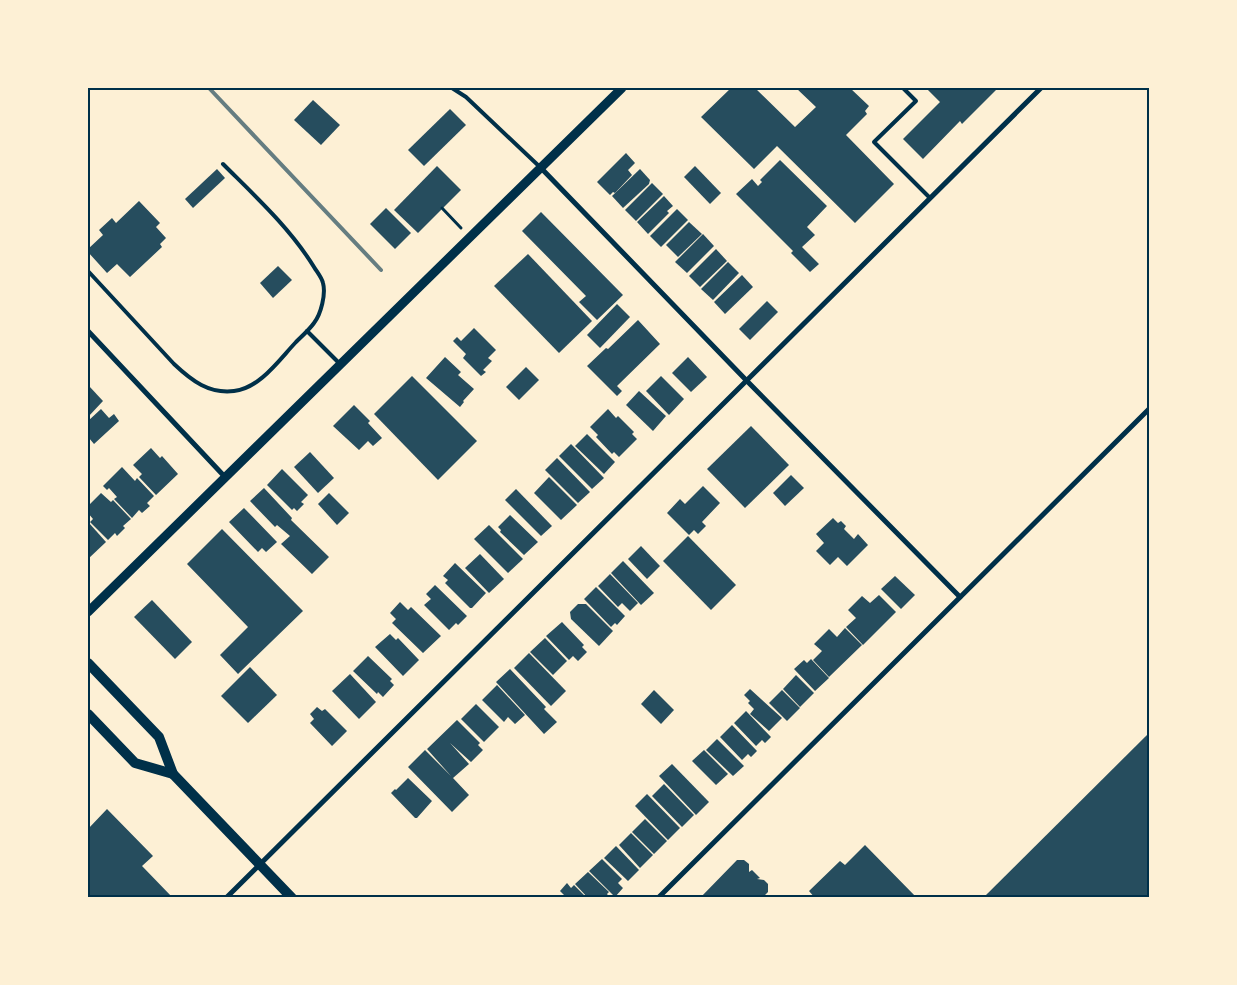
<svg xmlns="http://www.w3.org/2000/svg" width="1237" height="985" viewBox="0 0 1237 985" font-family="'Golos Text',sans-serif">
  <rect width="100%" height="100%" fill="#fdf0d5"/>
  <g fill="#264d5e">
    <path d="M731 88H755L795 127 816 107 796 88H850L869 106 865 111 867 114 846 135 894 184 855 223 777 146 754 169 701 117Z"/>
    <path d="M926 88H998L962 124 960 121 923 159 903 139 940 102Z"/>
    <path d="M313 100 340 125 321 145 294 120Z"/>
    <path d="M450 109 466 125 424 166 408 150Z"/>
    <path d="M626 153 635 163 628 170 632 175 615 193 613 192 610 195 597 182Z"/>
    <path d="M780 160 827 206 807 227 815 235 802 247 819 264 810 272 791 253 793 251 736 194 752 179 758 186 762 182 760 180Z"/>
    <path d="M437 166 461 190 418 233 394 210Z"/>
    <path d="M695 166 721 193 710 204 684 177Z"/>
    <path d="M217 169 225 178 193 208 185 199Z"/>
    <path d="M640 169 650 180 649 184 623 208 612 196Z"/>
    <path d="M652 183 663 194 636 221 625 210Z"/>
    <path d="M664 196 673 206 667 211 669 213 648 234 637 222Z"/>
    <path d="M139 201 160 223 156 227 166 238 160 244 162 247 130 277 117 264 107 273 88 252V249L103 235 99 230 112 218 116 223Z"/>
    <path d="M386 208 411 233 395 249 370 224Z"/>
    <path d="M677 209 688 220 661 247 650 236Z"/>
    <path d="M541 212 623 295 597 320 579 302 586 296 522 231Z"/>
    <path d="M689 222 702 234 678 257 666 245Z"/>
    <path d="M703 234 714 246 687 273 675 262Z"/>
    <path d="M716 249 727 261 700 287 689 276Z"/>
    <path d="M528 254 592 321 559 353 494 286Z"/>
    <path d="M728 262 739 273 713 300 701 289Z"/>
    <path d="M278 266 292 280 273 298 260 283Z"/>
    <path d="M742 275 753 287 725 314 714 302Z"/>
    <path d="M767 301 778 312 750 340 739 329Z"/>
    <path d="M617 304 630 317 600 348 587 335Z"/>
    <path d="M638 320 660 344 617 386 622 391 617 396 587 366 606 348 608 349Z"/>
    <path d="M474 328 496 350 488 358 492 361 483 370 486 372 481 376 463 358 466 354 453 341 457 337 461 341Z"/>
    <path d="M445 357 461 372 458 375 474 389 463 401 464 402 460 407 426 378Z"/>
    <path d="M688 357 707 377 691 392 672 373Z"/>
    <path d="M526 367 539 380 519 400 506 387Z"/>
    <path d="M412 376 477 441 438 480 374 414Z"/>
    <path d="M661 376 684 399 669 415 646 391Z"/>
    <path d="M89 386 103 401 88 417V388Z"/>
    <path d="M639 391 666 416 653 431 626 405Z"/>
    <path d="M354 405 370 421 368 423 382 438 373 446 368 441 359 450 333 426Z"/>
    <path d="M101 409 109 418 114 414 119 421 94 444 89 438 88 439V421Z"/>
    <path d="M608 409 616 418 618 416 634 432 632 434 637 439 619 457 614 452 612 454 596 437 598 435 590 427Z"/>
    <path d="M751 426 789 465 745 508 707 469Z"/>
    <path d="M587 434 615 462 604 474 575 446Z"/>
    <path d="M571 444 604 478 592 489 559 456Z"/>
    <path d="M151 448 160 458 162 456 178 474 156 495 139 477 142 474 133 465Z"/>
    <path d="M310 452 334 478 318 493 294 467Z"/>
    <path d="M557 458 590 492 578 503 545 470Z"/>
    <path d="M122 467 135 481 137 478 154 496 147 503 150 506 142 513 139 510 132 518 114 499 117 497 109 488 107 490 103 486Z"/>
    <path d="M282 469 308 495 301 502 304 504 297 511 294 508 292 510 267 485Z"/>
    <path d="M791 475 804 488 785 506 773 493Z"/>
    <path d="M549 477 577 505 561 520 534 493Z"/>
    <path d="M703 486 720 503 702 522 706 526 698 534 694 530 689 535 667 513 680 499 685 504Z"/>
    <path d="M264 488 292 518 291 520 329 557 312 574 281 544 290 536 277 525 275 527 250 501Z"/>
    <path d="M516 489 552 526 541 536 505 500Z"/>
    <path d="M101 493 111 502 113 500 131 519 123 526 125 528 117 536 115 533 108 540 90 522 93 519 88 513V506Z"/>
    <path d="M329 493 349 513 337 525 318 504Z"/>
    <path d="M244 508 277 542 266 552 262 548 258 552 229 522Z"/>
    <path d="M510 515 538 542 524 555 500 532 501 530 498 527Z"/>
    <path d="M833 518 838 523 841 521 846 526 844 529 854 539 858 534 868 545 847 566 838 557 830 565 816 551 824 543 816 534Z"/>
    <path d="M89 523 106 542 88 559V524Z"/>
    <path d="M489 525 523 559 508 573 474 539Z"/>
    <path d="M222 529 303 611 238 674 220 655 248 627 187 564Z"/>
    <path d="M688 536 736 585 711 610 663 561Z"/>
    <path d="M641 546 660 566 647 579 628 559Z"/>
    <path d="M480 554 504 579 489 593 465 568Z"/>
    <path d="M623 561 654 593 641 605 611 573Z"/>
    <path d="M455 563 486 593 472 608H470L445 583 448 580 443 576Z"/>
    <path d="M610 574 638 603 630 611 622 603 618 607 598 586Z"/>
    <path d="M895 576 915 595 901 609 881 589Z"/>
    <path d="M435 585 467 616 458 625 456 623 449 630 424 605 431 599 426 594Z"/>
    <path d="M596 587 625 616 617 625 615 623 611 627 584 599Z"/>
    <path d="M879 595 896 612 863 645 846 627 856 618 848 610 862 596 870 603Z"/>
    <path d="M152 600 192 642 175 659 134 617Z"/>
    <path d="M400 602 408 610 411 607 441 636 423 653 392 623 396 619 390 613Z"/>
    <path d="M578 604H586L613 631 599 646 571 619 570 612Z"/>
    <path d="M562 622 584 645 582 647 587 652 578 661 573 656 569 660 546 636Z"/>
    <path d="M845 628 862 645 829 677 813 660 822 651 814 644 829 629 837 637Z"/>
    <path d="M390 634 396 640 398 638 419 660 403 676 375 647Z"/>
    <path d="M545 638 567 661 553 675 530 652Z"/>
    <path d="M529 653 566 691 551 706 514 668Z"/>
    <path d="M368 656 392 679 390 681 394 685 383 697 378 692 377 694 353 671Z"/>
    <path d="M811 659 829 678 815 691 794 669 804 660 807 663Z"/>
    <path d="M250 667 277 695 248 723 221 696Z"/>
    <path d="M510 669 546 707 544 709 557 722 544 734 496 682Z"/>
    <path d="M350 674 376 702 359 719 332 691Z"/>
    <path d="M796 675 814 693 800 707 783 689Z"/>
    <path d="M497 685 525 715 515 724 508 717 504 722 482 700Z"/>
    <path d="M750 689 782 718 769 731 750 714 754 709 748 703 750 701 744 695Z"/>
    <path d="M654 690 674 710 661 724 641 704Z"/>
    <path d="M782 690 800 708 787 721 769 703Z"/>
    <path d="M476 704 499 727 484 742 461 719Z"/>
    <path d="M317 707 322 711 325 709 347 731 332 746 310 723 314 719 310 714Z"/>
    <path d="M746 711 771 737 765 743 762 740 756 746 734 723Z"/>
    <path d="M457 720 480 743 478 745 483 750 471 762 450 743 469 764 453 778 469 795 452 812 408 767 425 750 451 776 427 749Z"/>
    <path d="M732 725 757 751 751 757 748 754 742 760 720 737Z"/>
    <path d="M1150 732V898H983Z"/>
    <path d="M717 739 744 766 733 776 706 750Z"/>
    <path d="M704 750 728 774 716 785 692 761Z"/>
    <path d="M672 764 709 802 696 815 659 776Z"/>
    <path d="M408 778 432 801 417 818H415L391 793 395 789 396 790Z"/>
    <path d="M664 784 694 815 682 827 652 796Z"/>
    <path d="M647 794 680 828 668 840 635 806Z"/>
    <path d="M107 809 153 856 142 866 173 898H88V829Z"/>
    <path d="M645 819 667 841 654 854 632 832Z"/>
    <path d="M631 833 653 855 640 868 619 845Z"/>
    <path d="M865 845 917 898H815L809 891 840 861 845 865Z"/>
    <path d="M616 846 639 870 628 881 604 858Z"/>
    <path d="M602 859 622 879 618 883 623 888 615 897 589 871Z"/>
    <path d="M737 860H744L749 864V872L752 870 760 878 757 879 764 880 768 884V892L762 898H700Z"/>
    <path d="M588 872 609 892 607 894 610 898H588L575 884Z"/>
    <path d="M567 883 571 888 574 885 587 898H562L564 895 560 891Z"/>
  </g>
  <g fill="none" stroke-linecap="round" stroke-linejoin="round">
    <path stroke="#003049" stroke-width="3" d="M442 208 461 228"/>
    <g stroke="#003049" stroke-width="4">
      <path d="M452 88 466 97 541 168"/>
      <path d="M903 88 916 101 874 142 930 198"/>
      <path d="M88 271 174 364C192 381 209 394 234 391 260 388 279 360 296 342 302 336 309 330 314 323 321 314 326 294 323 283 322 278 317 272 314 267 290 228 255 196 223 164"/>
      <path d="M307 331 340 364"/>
    </g>
    <g stroke="#003049" stroke-width="5">
      <path d="M541 168 746 380 960 597"/>
      <path d="M88 331 225 477"/>
      <path d="M226 898 1041 88"/>
      <path d="M658 898 1150 408"/>
    </g>
    <path stroke="#003049" stroke-width="9" d="M88 612 622 88"/>
    <g stroke="#003049" stroke-width="10">
      <path d="M88 663 159 737 173 774 292 898"/>
      <path d="M88 714 135 763 173 774"/>
    </g>
    <path stroke="#657d81" stroke-width="4" d="M209 88 381 270"/>
  </g>
  <rect width="1237" height="985" fill="none" stroke="#fdf0d5" stroke-width="178"/>
  <rect x="89" y="89" width="1059" height="807" fill="none" stroke="#003049" stroke-width="2"/>
</svg>
